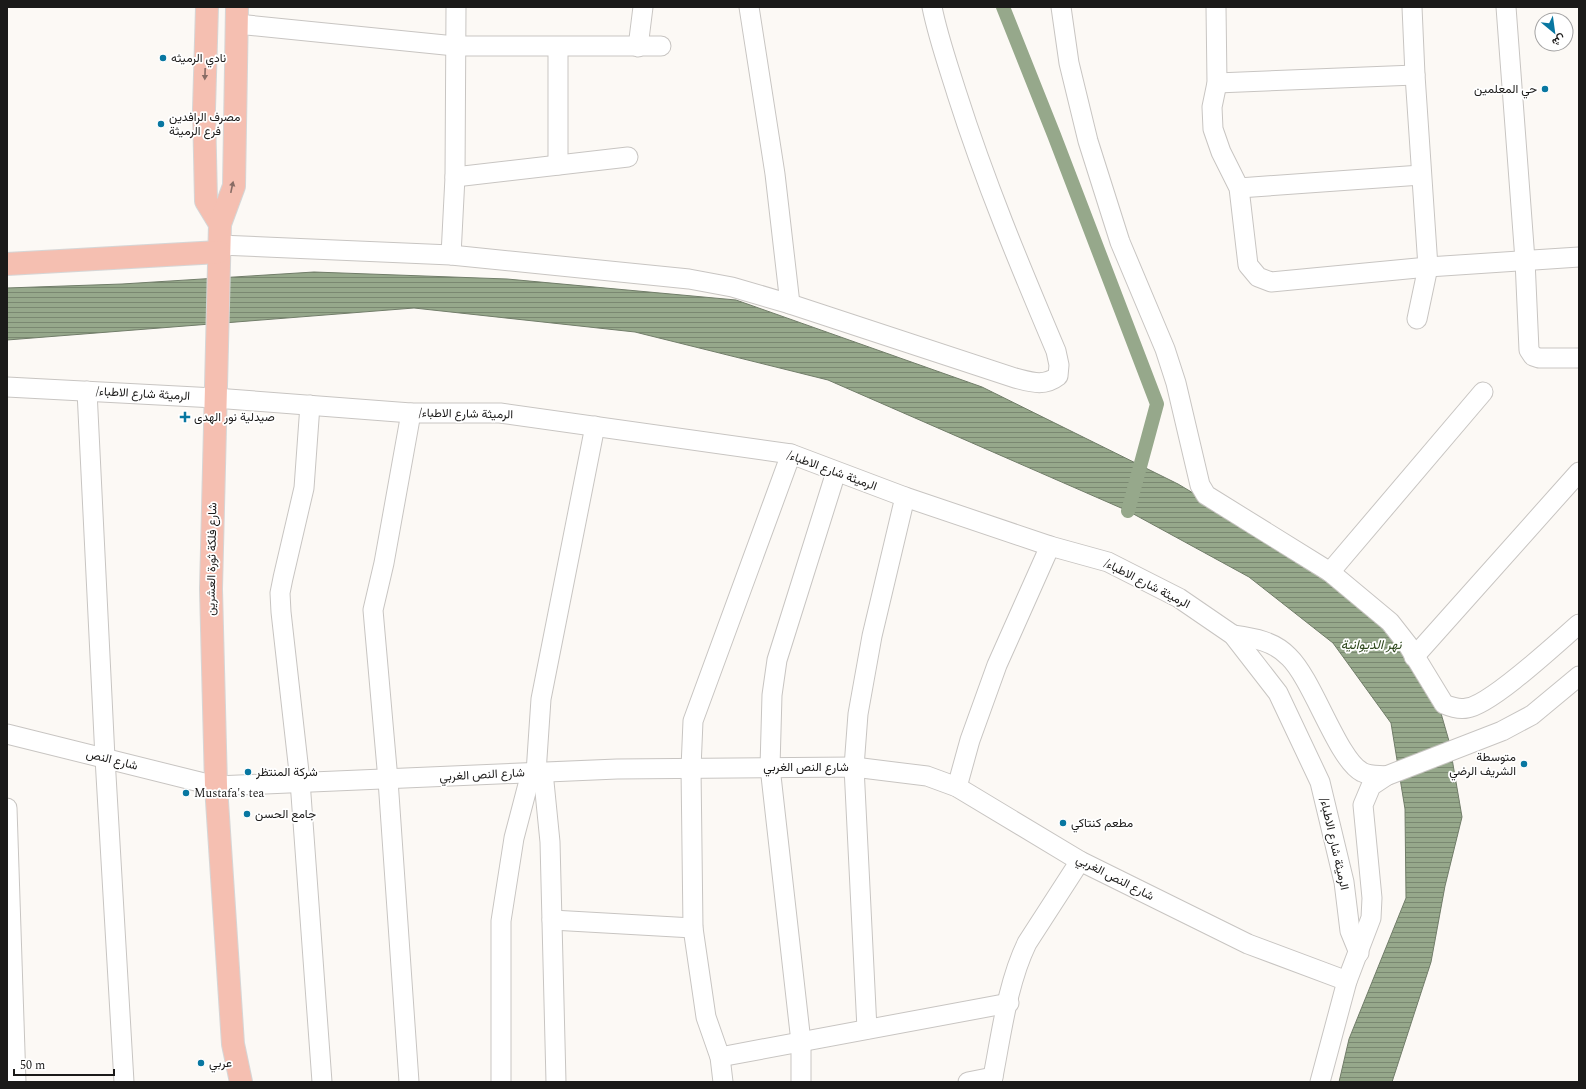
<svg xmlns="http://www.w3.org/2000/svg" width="1586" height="1089" viewBox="0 0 1586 1089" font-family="Spectral,Vazirmatn,serif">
  <defs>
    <pattern id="water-rules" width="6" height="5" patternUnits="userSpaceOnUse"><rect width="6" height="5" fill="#96a88b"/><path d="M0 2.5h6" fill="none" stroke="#7a8871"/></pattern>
  </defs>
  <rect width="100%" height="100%" fill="#fcf9f5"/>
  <path fill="url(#water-rules)" stroke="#717d69" d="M314 272 507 279 736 300 982 387 1178 484 1309 562 1392 626 1436 696 1449 741 1462 817 1445 886 1431 962 1392 1082H1339L1349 1039 1406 898 1405 809 1391 723 1333 643 1249 577 1128 511 828 380 635 332 414 308 7 340V288L122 284Z"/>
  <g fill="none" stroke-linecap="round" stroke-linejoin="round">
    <path stroke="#96a88b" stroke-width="14" d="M1003 7 1054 135 1157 404 1128 511"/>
    <defs>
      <g id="minor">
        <path d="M749 7 775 174 790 304"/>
        <path d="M1061 7 1069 63 1088 141 1120 242 1165 349 1176 383 1200 485 1206 495 1330 572 1390 622 1408 645 1444 704C1451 707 1459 710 1467 708 1491 705 1558 642 1579 624"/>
        <path d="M1216 7 1217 83 1212 107 1213 129 1221 152 1239 188 1248 265 1258 277 1271 282 1428 267 1579 257"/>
        <path d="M1412 7 1415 75 1428 267 1417 319"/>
        <path d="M1506 7 1525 260 1529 350 1533 356 1539 358H1579"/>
        <path d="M237 24 455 46H661"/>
        <path d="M638 47 643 7"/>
        <path d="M1217 83 1415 75"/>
        <path d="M558 165V47"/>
        <path d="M455 177 628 157"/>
        <path d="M1239 188 1421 175"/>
        <path d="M219 245 451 255 689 279 732 287 790 304 1015 378C1031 382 1044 387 1058 376L1059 365 1056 351C1020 266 985 182 957 94 948 65 938 37 932 7"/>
        <path d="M451 255 455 177 456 7"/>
        <path d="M7 387 215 398 411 413H500L791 454 905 497 1050 546 1108 562 1179 598 1233 635 1278 693 1320 782 1344 882 1350 931 1359 953"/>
        <path d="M87 391 105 758 124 1082"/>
        <path d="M310 405 304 488 283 578 280 593 281 612 300 781 322 1082"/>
        <path d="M1330 572 1483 392"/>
        <path d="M1233 635C1254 638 1274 641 1289 657 1313 680 1338 760 1362 772 1369 776 1379 775 1386 776"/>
        <path d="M1414 657 1579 472"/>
        <path d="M7 734 216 786 617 769 854 767 927 776 957 787 1080 861 1248 944 1347 981"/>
        <path d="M543 772 550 842 556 1082"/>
        <path d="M536 773 541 699 595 426"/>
        <path d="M957 787 970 740 997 665 1050 546"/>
        <path d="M7 808 16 1082"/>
        <path d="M552 920 693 928"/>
        <path d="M867 1029 854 767 858 714 872 636 905 497"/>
        <path d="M720 1057 1009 1003"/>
        <path d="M409 1082 388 780 373 610 384 563 411 413"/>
        <path d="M501 1082V921L514 838 531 773"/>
        <path d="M723 1082 720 1057 706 1017 693 928 691 768 693 721 791 454"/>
        <path d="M801 1082V1042L770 767 772 695 777 660 836 472"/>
        <path d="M968 1082 993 1077"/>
        <path d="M992 1082C1001 1037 1007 984 1027 943L1080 861"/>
        <path d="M1320 1082 1347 981 1371 918 1372 898 1363 805 1371 786 1386 776 1502 731 1532 715 1579 676"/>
      </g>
      <g id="major">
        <path d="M207 7 204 109 206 201 220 224"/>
        <path d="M237 7 234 186 220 224 211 589 216 786 233 1044 241 1082"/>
        <path d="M7 264 219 252"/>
      </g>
    </defs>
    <use href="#minor" stroke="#c8c5c2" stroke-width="21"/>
    <use href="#major" stroke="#d6d6d6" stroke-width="24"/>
    <use href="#minor" stroke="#fff" stroke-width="19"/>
    <use href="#major" stroke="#f5bfb1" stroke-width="22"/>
  </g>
  <defs><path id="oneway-solid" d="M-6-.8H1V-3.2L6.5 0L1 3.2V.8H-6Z"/></defs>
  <g fill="#886c65">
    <use href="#oneway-solid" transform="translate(205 74) rotate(92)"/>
    <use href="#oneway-solid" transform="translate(232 187) rotate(-78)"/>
  </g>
  <g fill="#0877a1" stroke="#fff" stroke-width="1.5">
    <circle cx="163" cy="58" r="4"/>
    <circle cx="1545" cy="89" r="4"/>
    <circle cx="161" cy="124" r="4"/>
    <path d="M183 411h4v4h4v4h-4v4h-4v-4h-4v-4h4z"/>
    <circle cx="1524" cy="764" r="4"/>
    <circle cx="248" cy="772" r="4"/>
    <circle cx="186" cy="793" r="4"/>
    <circle cx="247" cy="814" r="4"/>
    <circle cx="1063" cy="823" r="4"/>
    <circle cx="201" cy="1063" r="4"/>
  </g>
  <g text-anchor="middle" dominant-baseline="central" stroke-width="3.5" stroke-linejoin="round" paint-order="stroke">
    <g font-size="12" fill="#1b1a19" stroke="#fff" text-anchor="start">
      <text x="171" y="58">نادي الرميثه</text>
      <text x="1537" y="89" text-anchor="end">حي المعلمين</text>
      <text x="169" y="117">مصرف الرافدين<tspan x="169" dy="14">فرع الرميثة</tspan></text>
      <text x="194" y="417">صيدلية نور الهدى</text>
      <text x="1516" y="757" text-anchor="end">متوسطة<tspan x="1516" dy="14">الشريف الرضي</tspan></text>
      <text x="256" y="772">شركة المنتظر</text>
      <text x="194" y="793">Mustafa's tea</text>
      <text x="255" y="814">جامع الحسن</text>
      <text x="1071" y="823">مطعم كنتاكي</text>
      <text x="209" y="1063">عربي</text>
    </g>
    <g font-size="12" fill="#1b1a19" stroke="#fff">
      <text transform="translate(143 394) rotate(3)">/الرميثة شارع الاطباء</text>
      <text transform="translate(466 414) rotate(1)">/الرميثة شارع الاطباء</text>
      <text transform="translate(832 471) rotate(20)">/الرميثة شارع الاطباء</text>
      <text transform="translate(212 559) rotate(-89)">شارع فلكة ثورة العشرين</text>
      <text transform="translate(1147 584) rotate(27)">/الرميثة شارع الاطباء</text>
      <text transform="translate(112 760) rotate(14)">شارع النص</text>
      <text x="806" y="767">شارع النص الغربي</text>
      <text transform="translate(482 775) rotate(-3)">شارع النص الغربي</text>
      <text transform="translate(1334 844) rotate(77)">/الرميثة شارع الاطباء</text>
      <text transform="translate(1115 878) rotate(27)">شارع النص الغربي</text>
    </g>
    <g font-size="13" font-style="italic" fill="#2c461a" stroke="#fff">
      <text x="1371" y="645">نهر الديوانية</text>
    </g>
  </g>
  <rect width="1586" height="1089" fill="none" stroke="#1b1a19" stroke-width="16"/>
  <g transform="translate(1554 32) rotate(151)"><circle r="19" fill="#ffffff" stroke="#a4a3a3"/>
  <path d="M0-3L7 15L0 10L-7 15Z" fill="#0877a1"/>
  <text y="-6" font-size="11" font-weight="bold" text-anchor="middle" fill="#1b1a19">ش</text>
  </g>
  <path d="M14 1069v6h100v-6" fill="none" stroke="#1b1a19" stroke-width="2"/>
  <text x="20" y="1069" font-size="12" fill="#1b1a19" stroke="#ffffff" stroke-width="3" paint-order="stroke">50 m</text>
</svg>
